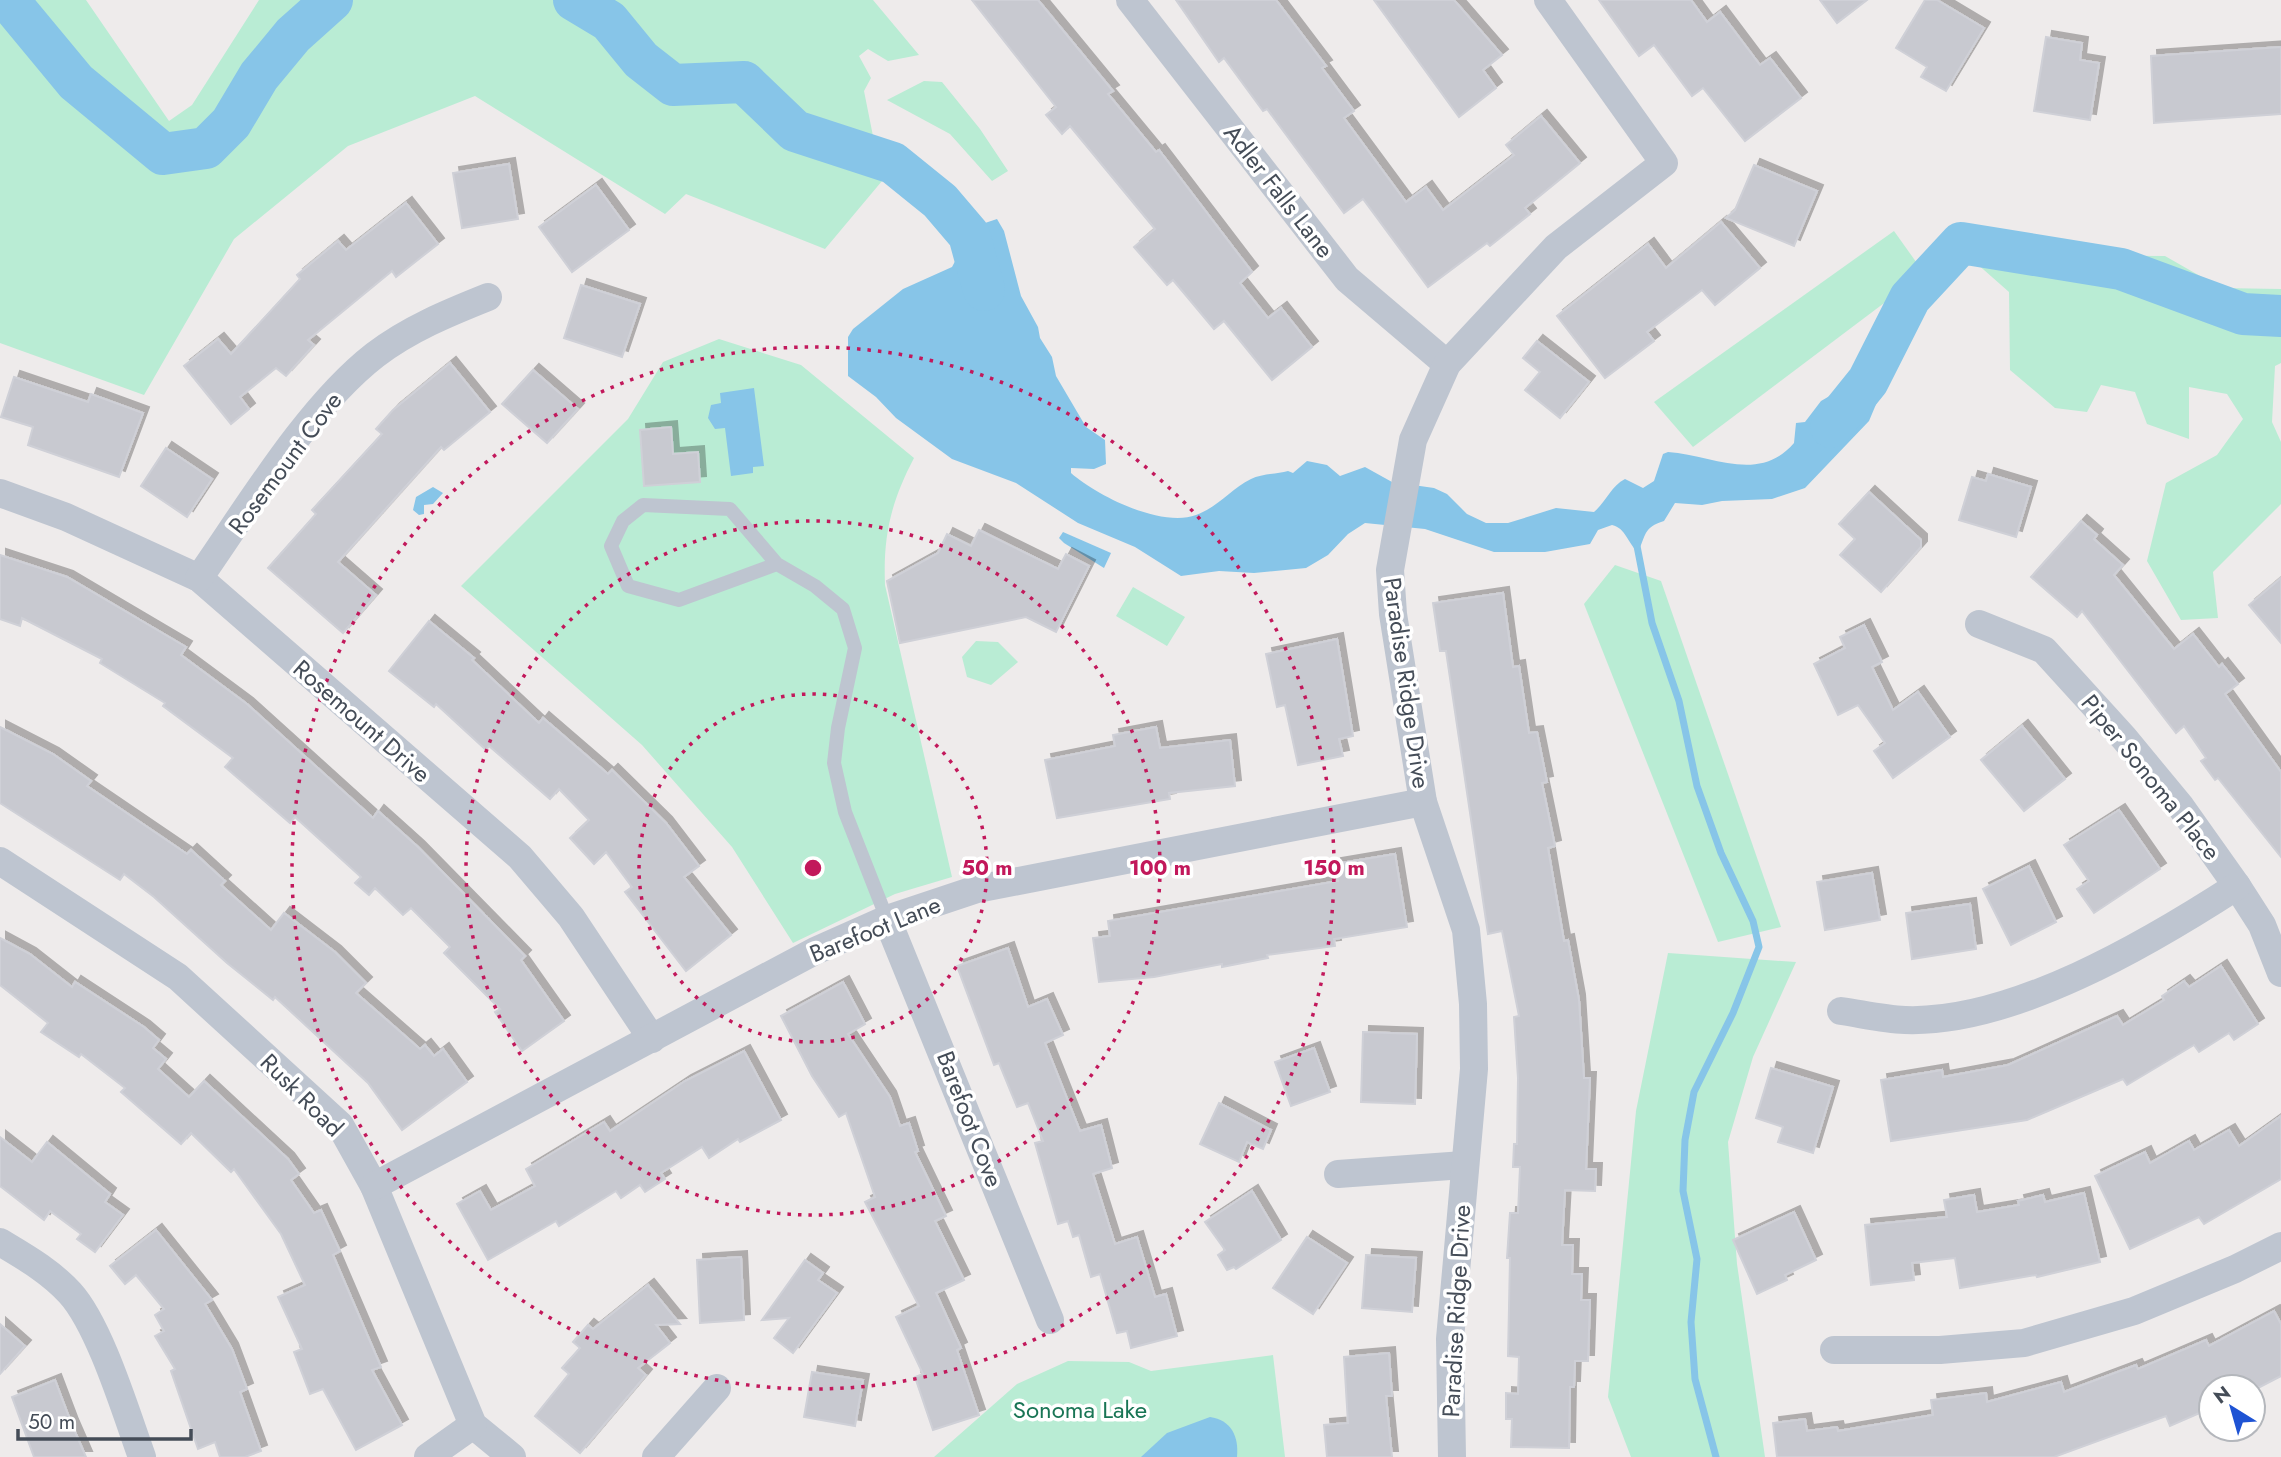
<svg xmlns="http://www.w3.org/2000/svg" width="2281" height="1457" viewBox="0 0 2281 1457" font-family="Jost,sans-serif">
  <defs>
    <filter id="shadow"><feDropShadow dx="6" dy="-6" stdDeviation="0" flood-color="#0004"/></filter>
  </defs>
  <rect width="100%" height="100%" fill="#eeebeb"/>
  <g fill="#b9ecd4">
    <path d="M0 0H86L169 121 192 105 259 0H873L919 55 888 61 868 49 859 56 871 78 864 91 882 181 825 249 686 194 665 214 475 96 348 146 234 239 144 395 0 343Z"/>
    <path d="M924 81 942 82 980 129 1008 171 992 181 950 134 887 100Z"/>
    <path d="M1894 231 1924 273 1693 447 1654 402Z"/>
    <path d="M1967 255 2165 256 2221 288 2281 289V363L2275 366 2272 422 2281 442V504L2213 572 2218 618 2181 620 2147 561 2166 483 2217 455 2243 419 2227 394 2189 387V439L2147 424 2135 392 2101 385 2087 412 2055 408 2010 370 2009 292Z"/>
    <path d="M719 339 801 365 914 458C891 502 883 535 885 585L952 877 895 894 793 943 732 847 642 745 461 586 628 419 663 362Z"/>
    <path d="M1615 565 1661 581 1781 927 1718 942 1584 604Z"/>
    <path d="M1133 587 1185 617 1167 646 1116 616Z"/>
    <path d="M976 641 998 642 1018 662 991 685 967 677 962 657Z"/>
    <path d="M1668 953 1796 962 1753 1057 1728 1142 1737 1264 1765 1457H1631L1608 1397 1636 1111Z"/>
    <path d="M1273 1355 1285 1457H934L1017 1384 1068 1361 1129 1362 1151 1371Z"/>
  </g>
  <g fill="#87c5e8">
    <path d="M997 219 1004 231 1021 296 1038 327 1040 338 1052 357 1056 376 1086 427 1105 440 1106 464 1094 469 1071 468V473C1097 496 1162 528 1196 515 1218 507 1231 489 1251 479 1261 474 1277 474 1288 471L1293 473 1307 461 1327 465 1340 476 1365 467 1392 482 1434 488 1447 494 1467 514 1486 523H1508L1556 508 1594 512C1606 502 1611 486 1625 479L1643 488 1654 481 1663 454 1668 452C1712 455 1759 484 1794 443L1796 423 1805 422 1821 401 1859 379 1874 385 1877 402 1869 421 1805 488 1772 499 1722 501 1702 505 1675 503 1664 521C1643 527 1646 536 1638 552 1628 544 1626 528 1612 525L1598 530 1590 544 1545 552H1494L1425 529 1365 523 1348 534 1328 555 1306 568 1254 573 1219 571 1181 576 1135 547 1078 523 1016 483 952 459 896 418 876 397 848 376V337L853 329 903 289 952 267 969 235 985 223Z"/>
    <path d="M754 388 764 466 753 467V473L731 476 725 428 715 429 708 418 711 405 721 403 720 393Z"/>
    <path d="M433 487 443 493 433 504 424 505V514L419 515 413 510 416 497Z"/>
    <path d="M1063 532 1111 553 1104 568 1064 543 1059 538Z"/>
    <path d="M1210 1417C1231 1420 1239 1436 1237 1457H1141L1167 1433Z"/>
  </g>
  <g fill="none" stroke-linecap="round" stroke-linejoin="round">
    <path stroke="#87c5e8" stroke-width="7" d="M1637 546 1652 623 1679 701 1697 786 1721 853 1753 921 1759 947 1733 1013 1694 1092 1685 1140 1683 1191 1697 1259 1691 1322 1695 1379 1716 1457"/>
    <g stroke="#87c5e8" stroke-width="42">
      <path d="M8 0 76 82 163 154 206 148 231 123 259 76 293 35 332 0"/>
      <path d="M574 0 609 21 641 60 673 85 744 82 795 131 893 163 940 201 969 235 984 290"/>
      <path d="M1831 427 1868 381 1910 298 1961 243 2121 269 2243 314 2281 316"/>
    </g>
  </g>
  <g fill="#c8c9d0" stroke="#cfd0d7" stroke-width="2" filter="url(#shadow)">
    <path d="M972 0H1038L1113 91 1108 94 1156 152 1159 150 1252 272 1240 283 1268 318 1281 308 1312 347 1272 380 1224 321 1214 329 1173 280 1167 285 1134 247 1155 229 1070 126 1062 134 1046 115 1056 107Z"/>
    <path d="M1176 0H1276L1326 66 1322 68 1354 111 1344 118 1406 202 1426 187 1443 210 1514 155 1506 145 1541 116 1580 163 1525 208 1530 214 1490 246 1487 243 1428 287 1363 199 1344 213 1267 109 1263 111 1224 58 1219 62Z"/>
    <path d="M1374 0H1454L1502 55 1483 70 1496 88 1459 117Z"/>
    <path d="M1599 0H1691L1707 22 1720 12 1760 65 1770 58 1801 98 1745 141 1703 88 1692 96 1654 45 1639 56Z"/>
    <path d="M1820 0H1867L1837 23Z"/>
    <path d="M1925 0H1937L1984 28 1946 91 1921 77 1927 67 1896 48Z"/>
    <path d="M2046 37 2082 43 2080 60 2099 63 2090 120 2034 111Z"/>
    <path d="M2281 47V114L2154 123 2151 56Z"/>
    <path d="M509 164 518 219 462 228 453 173Z"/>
    <path d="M1754 165 1817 191 1794 246 1726 218 1735 210Z"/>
    <path d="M596 185 629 230 572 272 539 227Z"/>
    <path d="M406 203 438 244 396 277 392 271 308 340 314 345 286 376 276 368 240 397 249 409 231 424 184 366 218 339 231 354 300 279 297 275 338 241 346 250Z"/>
    <path d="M1721 222 1760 268 1715 305 1702 290 1647 332 1654 341 1605 378 1557 316 1648 244 1666 268Z"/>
    <path d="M581 285 640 304 622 357 564 338Z"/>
    <path d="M1537 341 1589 382 1560 418 1525 390 1540 372 1523 358Z"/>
    <path d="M450 363 490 412 444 450 441 447 338 562 376 595 343 633 268 568 316 514 312 510 382 434 376 429 393 410Z"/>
    <path d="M533 370 578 409 547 443 502 404Z"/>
    <path d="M14 377 88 402 91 394 143 413 119 477 28 445 33 427 1 417Z"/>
    <path d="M671 427 673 454 698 452 700 482 644 486 640 430Z"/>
    <path d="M166 448 212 479 187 517 141 486Z"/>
    <path d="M1988 474 2031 487 2016 537 1959 520 1972 477 1986 481Z"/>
    <path d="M1869 492 1921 540V547L1881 592 1840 555 1855 539 1839 524Z"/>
    <path d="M2081 521 2097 535 2094 539 2123 565 2114 575 2174 649 2193 634 2219 667 2222 664 2238 684 2225 694 2281 772V857L2218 778 2215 780 2201 761 2206 758 2184 726 2176 733 2082 611 2077 617 2031 577Z"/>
    <path d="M979 530 1058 569 1066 554 1089 566 1056 632 1026 617 900 643 887 581 938 553 947 534 971 546Z"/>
    <path d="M0 555 67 577 186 647 181 655 247 704 373 818 378 811 418 847 525 956 521 960 564 1021 522 1051 495 1012 500 1009 444 953 450 947 411 908 403 915 375 888 369 895 355 883 361 877 295 817 290 823 225 767 233 758 163 706 165 703 100 663 102 659 22 618 20 626 0 619Z"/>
    <path d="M2281 578V643L2249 605Z"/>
    <path d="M1503 593 1513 667 1519 666 1529 733 1537 732 1547 782 1542 783 1555 846 1548 848 1564 941 1568 940 1579 1000 1584 1078H1590L1586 1169H1596L1595 1191 1565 1190 1562 1245H1573L1572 1274H1582L1581 1300H1590L1588 1361H1575L1574 1387H1570L1569 1448 1511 1447 1512 1419H1506V1393L1518 1394 1519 1357 1508 1356 1510 1258H1507L1510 1213H1518L1520 1167H1513L1514 1144H1517L1518 1078 1514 1017 1519 1016 1502 931 1488 934 1446 651H1440L1433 603Z"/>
    <path d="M429 621 474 658 472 660 539 723 543 718 608 774 612 770 666 823 699 866 684 877 731 935 686 971 625 892 632 887 606 852 594 864 570 838 589 820 559 789 550 799 489 746 486 750 436 704 434 707 389 671Z"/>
    <path d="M1864 625 1882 662 1872 667 1893 710 1918 692 1950 737 1893 778 1874 751 1885 743 1858 705 1838 715 1814 664 1845 648 1840 637Z"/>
    <path d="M1337 639 1353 736 1339 739 1343 756 1298 765 1285 705 1277 707 1266 654Z"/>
    <path d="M2022 726 2065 779 2024 811 1981 760Z"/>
    <path d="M0 727 53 754 91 781 87 786 187 854 191 850 225 881 221 885 271 930 284 913 335 952 366 983 356 993 420 1049 425 1045 434 1056 443 1049 467 1082 402 1130 368 1083 275 997 273 1000 227 963 154 897 124 874 120 880 0 803Z"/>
    <path d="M1156 727 1160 748 1230 740 1235 786 1169 793 1170 799 1057 818 1045 760 1115 746 1113 735Z"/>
    <path d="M2119 810 2160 869 2094 913 2077 889 2089 881 2064 845Z"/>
    <path d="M1395 854 1407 927 1334 939 1335 946 1267 955 1268 958 1222 967V964L1154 977 1099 982 1093 938 1110 936 1108 921 1338 881 1335 864Z"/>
    <path d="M2029 866 2056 922 2011 945 1983 889Z"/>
    <path d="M1872 873 1880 920 1825 930 1817 882Z"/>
    <path d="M1970 904 1976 949 1912 959 1906 913Z"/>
    <path d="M0 938 30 954 72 987 75 982 144 1027 159 1040 153 1048 166 1059 158 1069 189 1097 204 1081 288 1159 299 1174 291 1180 314 1213 321 1210 340 1251 333 1255 381 1367 372 1370 402 1425 356 1450 323 1389 310 1394 294 1352 302 1349 278 1297 305 1285 281 1234 234 1169 231 1172 191 1133 181 1144 121 1092 125 1088 81 1054 79 1057 41 1032 48 1023 0 985Z"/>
    <path d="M1008 948 1028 1007 1047 999 1063 1035 1045 1043 1080 1131 1101 1125 1112 1168 1093 1174 1115 1244 1137 1237 1155 1297 1166 1294 1177 1336 1131 1348 1127 1331 1117 1333 1100 1274 1091 1277 1079 1235 1073 1237 1068 1221 1058 1224 1035 1143 1043 1141 1028 1103 1017 1107 999 1063 994 1065 957 966Z"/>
    <path d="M2221 966 2258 1024 2234 1040 2229 1033 2199 1052 2194 1045 2127 1085 2123 1079 2027 1120 1891 1141 1881 1080 1942 1070 1943 1077 2008 1065 2117 1016 2123 1025 2164 1000 2162 996 2184 981 2189 987Z"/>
    <path d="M843 982 865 1024 848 1034 890 1097 900 1126 909 1123 918 1151 915 1152 946 1216 935 1221 964 1280 936 1293 961 1348 957 1350 979 1415 933 1430 915 1377 923 1374 896 1317 919 1306 865 1202 875 1197 846 1113 839 1117 812 1076 781 1016Z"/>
    <path d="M1363 1032 1417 1034 1415 1104 1361 1102Z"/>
    <path d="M1314 1048 1330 1092 1291 1106 1275 1062Z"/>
    <path d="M744 1051 781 1120 740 1142 738 1139 709 1158 702 1147 661 1173 665 1179 645 1192 640 1185 621 1198 616 1191 559 1226 556 1221 488 1260 457 1204 480 1191 491 1210 535 1186 526 1169 604 1122 610 1131 685 1081Z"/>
    <path d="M1771 1068 1833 1087 1813 1153 1778 1142 1783 1127 1756 1118Z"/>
    <path d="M1219 1103 1271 1130 1263 1149 1247 1142 1239 1162 1200 1144Z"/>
    <path d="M2281 1116V1179L2204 1224 2199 1217 2130 1249 2095 1176 2145 1152 2150 1163 2189 1141 2194 1150 2229 1130 2239 1146Z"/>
    <path d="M0 1137 32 1162 47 1142 110 1194 105 1202 123 1215 95 1252 77 1239 81 1234 50 1211 44 1220 0 1186Z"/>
    <path d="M1252 1191 1281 1240 1236 1269 1234 1267 1227 1270 1218 1255 1225 1250 1205 1222Z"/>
    <path d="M2084 1193 2100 1262 2037 1277 2036 1275 1960 1288 1955 1258 1912 1263 1914 1280 1871 1285 1865 1225 1947 1217 1944 1200 1974 1195 1977 1212 2019 1205 2018 1201 2043 1195 2045 1202Z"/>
    <path d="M1794 1212 1816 1260 1785 1275 1787 1280 1757 1294 1733 1240Z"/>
    <path d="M156 1230 212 1300 205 1304 232 1349 247 1389 240 1392 261 1451 245 1457H220L215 1442 198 1449 171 1371 175 1369 155 1336 164 1331 155 1315 164 1309 136 1275 125 1284 110 1266Z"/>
    <path d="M1307 1237 1347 1263 1313 1314 1273 1288Z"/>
    <path d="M1366 1255 1416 1258 1412 1312 1362 1308Z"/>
    <path d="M741 1257 744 1320 700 1323 697 1260Z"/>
    <path d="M805 1260 823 1273 818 1280 837 1293 793 1353 774 1338 789 1318 762 1320Z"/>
    <path d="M648 1285 680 1324 656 1325 670 1343 638 1368 646 1375 580 1453 535 1416 569 1374 562 1368 580 1348 573 1342 588 1325 593 1329Z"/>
    <path d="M2274 1311 2281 1324V1376L2260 1387H2211V1408L2170 1426 2166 1416 2054 1457H1777L1773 1423 1805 1419 1807 1431 1837 1427 1838 1431 1933 1415 1931 1400 1986 1393 1987 1402 2061 1382 2064 1392 2136 1365 2138 1369 2206 1340 2209 1346Z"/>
    <path d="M0 1324 25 1346 0 1374Z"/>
    <path d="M1389 1353 1392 1396H1386L1392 1457H1327L1324 1425 1348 1423 1344 1357Z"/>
    <path d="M812 1372 863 1380 855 1426 804 1417Z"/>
    <path d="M55 1380 72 1425 86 1457H34L12 1397Z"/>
  </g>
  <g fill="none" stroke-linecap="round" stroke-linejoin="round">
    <path stroke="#bec5d0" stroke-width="14" d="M777 564 679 600 628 586 611 546 623 521 643 505 730 509 777 564 815 586 843 609 855 648 838 728 834 763 845 812 887 919"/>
    <g stroke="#bec5d0" stroke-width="28">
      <path d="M1130 0 1347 279 1447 364"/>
      <path d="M0 493 66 517 199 578 520 857 571 917 652 1039"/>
      <path d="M199 578C248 508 308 407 375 355 409 329 448 313 488 297"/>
      <path d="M1979 624 2044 650 2124 738 2181 807 2237 886 2262 925 2281 973"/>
      <path d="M0 861 178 977 340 1125 374 1186 473 1425 512 1457"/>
      <path d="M887 919 1050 1320"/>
      <path d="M1841 1011C1862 1014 1883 1019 1905 1020 2012 1024 2149 943 2237 886"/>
      <path d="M1338 1174 1464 1165"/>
      <path d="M374 1186 815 951 887 919 977 889 1423 802"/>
      <path d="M0 1242C25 1257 50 1271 70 1293 100 1326 126 1413 142 1457"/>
      <path d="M1834 1350H1940L2024 1343 2134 1311 2235 1269 2281 1246"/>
      <path d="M428 1457 473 1425"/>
      <path d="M656 1457 717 1388"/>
      <path d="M1452 1457 1450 1339 1474 1069 1473 1004 1466 930 1423 802 1393 614 1390 570 1413 440 1447 364 1556 247 1664 163 1548 0"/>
    </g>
  </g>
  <g fill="none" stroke="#c2185b" stroke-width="3.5" stroke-dasharray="3.5 7">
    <circle cx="813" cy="868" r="174"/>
    <circle cx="813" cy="868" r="347"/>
    <circle cx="813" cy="868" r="521"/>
  </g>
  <g text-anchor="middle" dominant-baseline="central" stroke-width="7" stroke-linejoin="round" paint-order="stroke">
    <g font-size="24" fill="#444c57" stroke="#fff">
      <text transform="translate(1279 191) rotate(52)">Adler Falls Lane</text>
      <text transform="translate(285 463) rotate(-53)">Rosemount Cove</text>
      <text transform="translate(1407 683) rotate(82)">Paradise Ridge Drive</text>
      <text transform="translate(362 721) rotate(41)">Rosemount Drive</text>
      <text transform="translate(2151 777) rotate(51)">Piper Sonoma Place</text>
      <text transform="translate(875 929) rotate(-22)">Barefoot Lane</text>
      <text transform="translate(302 1095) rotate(45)">Rusk Road</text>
      <text transform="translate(970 1119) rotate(69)">Barefoot Cove</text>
      <text transform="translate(1456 1311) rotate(-87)">Paradise Ridge Drive</text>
    </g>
    <g font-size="24" fill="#197555" stroke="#fff">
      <text x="1080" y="1409">Sonoma Lake</text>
    </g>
  </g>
  <circle cx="813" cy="868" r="10" fill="#c2185b" stroke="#fff" stroke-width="3.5"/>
  <g font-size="21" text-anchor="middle" font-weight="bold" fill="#c2185b" stroke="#fff" stroke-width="7" stroke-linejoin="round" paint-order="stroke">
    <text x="987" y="875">50 m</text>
    <text x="1160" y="875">100 m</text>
    <text x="1334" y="875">150 m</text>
  </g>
  <g transform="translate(2232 1408) rotate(323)"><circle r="33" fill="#ffffff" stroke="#b4b7bc" stroke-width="2"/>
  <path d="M0-5L12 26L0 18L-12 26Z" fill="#1e53d4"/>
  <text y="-10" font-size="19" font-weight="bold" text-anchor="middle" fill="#444c57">N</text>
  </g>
  <path d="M18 1429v10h173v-10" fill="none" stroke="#444c57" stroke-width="3.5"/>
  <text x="28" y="1429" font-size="21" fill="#444c57" stroke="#ffffff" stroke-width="5" paint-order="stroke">50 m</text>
</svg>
